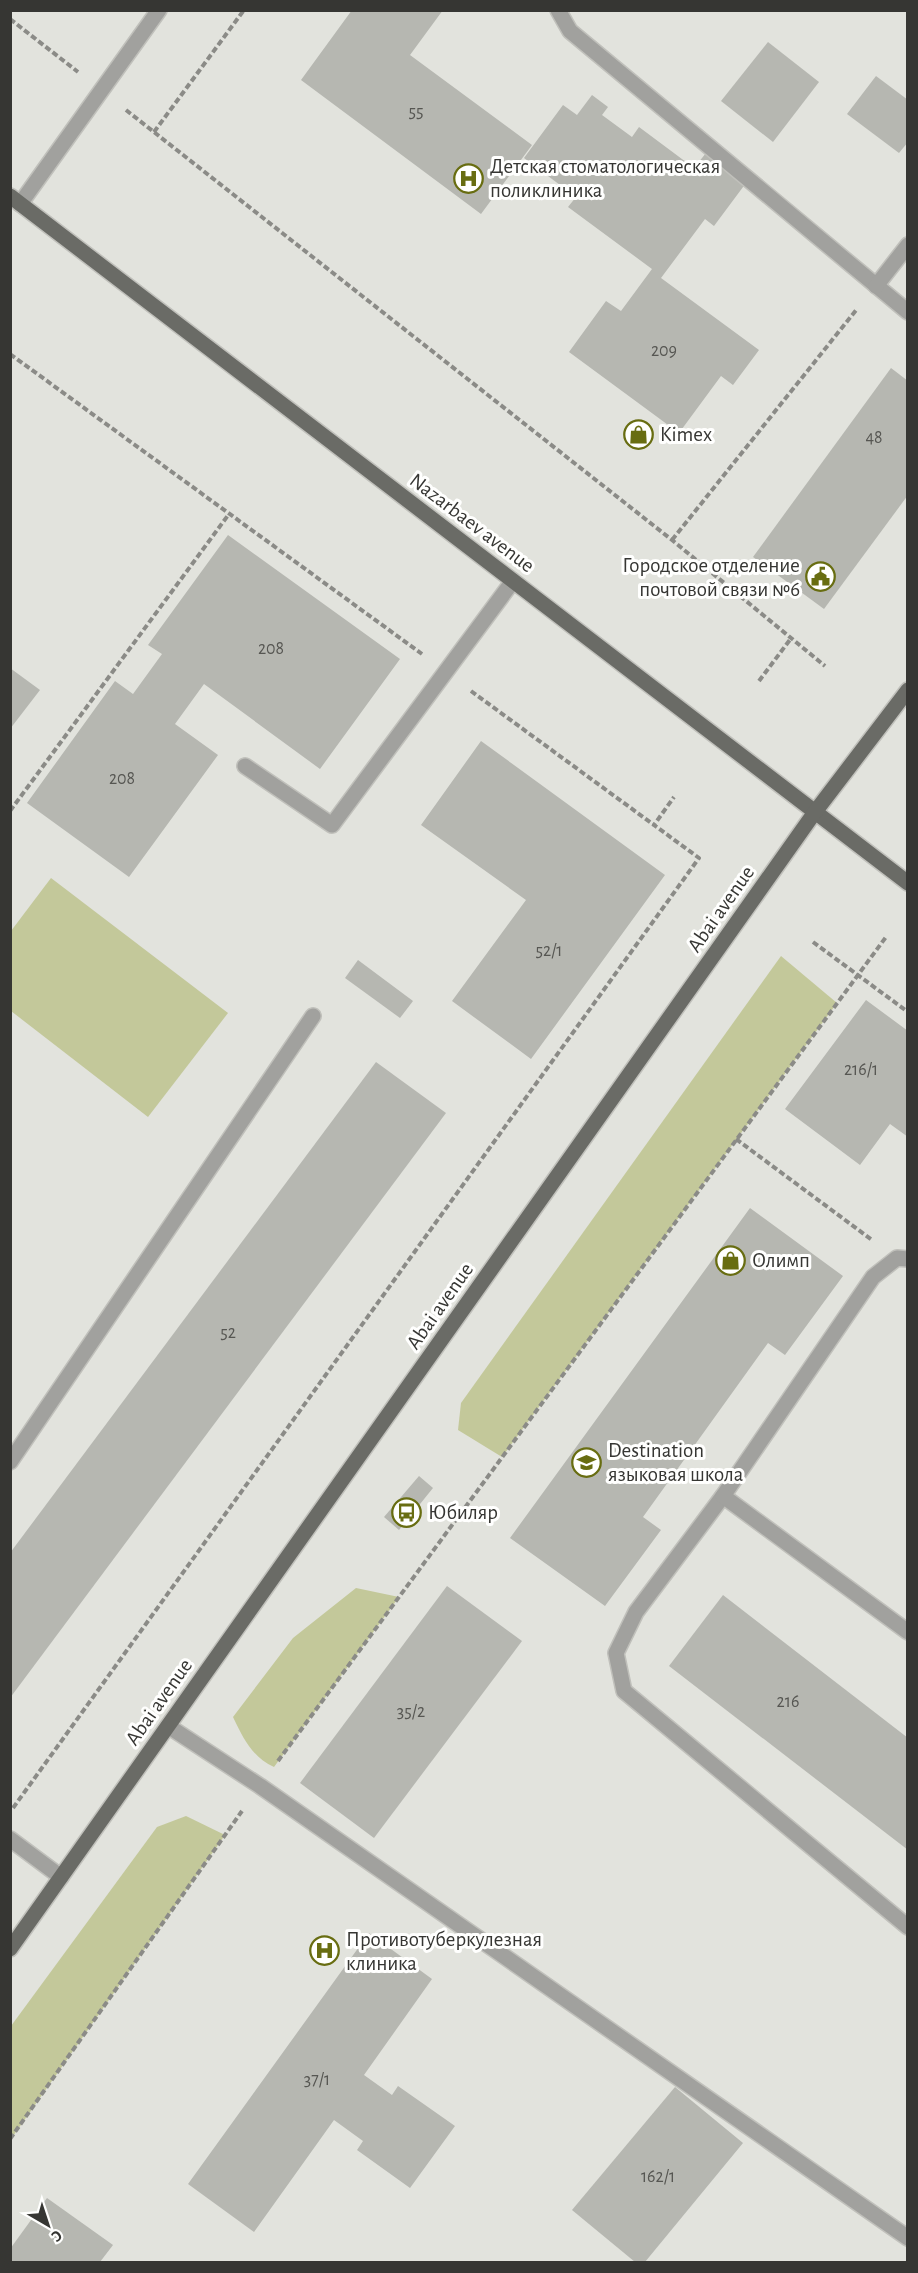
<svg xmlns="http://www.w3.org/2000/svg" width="918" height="2273" viewBox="0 0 918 2273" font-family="'Alegreya Sans',sans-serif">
  <rect width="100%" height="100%" fill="#e2e3dd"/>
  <g fill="#c3c89a">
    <path d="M51 878 228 1013 148 1117 11 1011V931Z"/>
    <path d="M781 956 837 1003 502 1457 458 1430 461 1403Z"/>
    <path d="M356 1588 399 1597 274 1767C252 1757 243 1738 233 1717L293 1638Z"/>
    <path d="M186 1816 225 1835 11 2139V2026L157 1827Z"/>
  </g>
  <g fill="#b6b7b1">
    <path d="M352 10H443L410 55 532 145 481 214 301 80Z"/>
    <path d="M768 42 819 82 773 142 721 101Z"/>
    <path d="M876 76 908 100V142L899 153 847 114Z"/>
    <path d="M592 95 608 107 602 115 632 137 639 127 694 168 706 153 746 183 714 226 705 219 661 278 759 350 733 385 721 376 679 433 569 352 606 301 621 311 652 269 568 207 576 197 524 158 563 105 577 115Z"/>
    <path d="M891 368 908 381V495L824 609 753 557Z"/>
    <path d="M228 535 400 659 320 769 204 684 175 724 218 755 129 877 27 803 115 681 133 694 162 654 148 645Z"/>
    <path d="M10 668 40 690 10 729Z"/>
    <path d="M481 741 665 875 531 1059 452 1001 526 900 421 825Z"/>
    <path d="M358 960 413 1001 400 1018 345 978Z"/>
    <path d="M866 1000 908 1031V1137L890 1124 860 1165 785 1109Z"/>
    <path d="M376 1062 446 1113 10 1698V1553Z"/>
    <path d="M750 1208 843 1276 785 1355 768 1343 643 1517 661 1530 605 1606 510 1538Z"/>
    <path d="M419 1476 433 1488 399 1530 384 1517Z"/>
    <path d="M447 1586 522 1641 374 1838 300 1783Z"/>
    <path d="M723 1595 908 1738V1850L669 1666Z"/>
    <path d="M369 1933 432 1979 364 2075 392 2095 398 2086 455 2126 410 2188 357 2150 363 2141 334 2120 254 2232 188 2184Z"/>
    <path d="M675 2087 743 2143 645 2262H635L572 2210Z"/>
    <path d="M47 2198 113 2245 100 2262H10V2249Z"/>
  </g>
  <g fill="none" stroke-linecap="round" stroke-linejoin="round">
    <defs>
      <g id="minor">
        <path d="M558 10 570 31 908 312"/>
        <path d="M20 204 159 10"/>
        <path d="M876 286 908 245"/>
        <path d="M245 766 332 825 513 581"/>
        <path d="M908 1259 897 1258 873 1277 723 1496 636 1612 616 1653 624 1691 908 1927"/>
        <path d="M10 1462 313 1016"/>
        <path d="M723 1496 908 1632"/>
        <path d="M168 1726 260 1786 908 2238"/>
        <path d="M10 1839 61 1877"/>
      </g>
      <g id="major">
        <path d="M10 196 908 883"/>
        <path d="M10 1949 815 812 908 690"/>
      </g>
    </defs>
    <use href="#minor" stroke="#c0c0bb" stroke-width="18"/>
    <use href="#major" stroke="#c0c0bb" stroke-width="18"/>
    <g stroke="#8b8b87" stroke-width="4" stroke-dasharray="6 3" stroke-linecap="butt">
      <path d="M10 19 78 72"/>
      <path d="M126 110 672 540 825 666"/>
      <path d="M154 132 244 10"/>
      <path d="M10 354 422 654"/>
      <path d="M672 540 857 309"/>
      <path d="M759 681 792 637"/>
      <path d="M471 691 654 825"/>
      <path d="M10 811 229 514"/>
      <path d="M813 942 908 1012"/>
      <path d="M736 1139 872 1240"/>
      <path d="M278 1761 886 937"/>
      <path d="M13 1808 699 858 654 825 674 797"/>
      <path d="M10 2139 242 1811"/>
    </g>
    <use href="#minor" stroke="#a1a19e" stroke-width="15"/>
    <use href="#major" stroke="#6a6b66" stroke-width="15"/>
  </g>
  <defs>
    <symbol id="hospital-ring" viewBox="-11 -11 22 22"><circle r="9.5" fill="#fffffe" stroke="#686d11" stroke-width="1.5"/><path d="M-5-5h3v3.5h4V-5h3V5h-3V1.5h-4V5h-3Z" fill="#686d11"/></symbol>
    <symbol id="shop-ring" viewBox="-11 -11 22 22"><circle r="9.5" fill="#fffffe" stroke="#686d11" stroke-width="1.5"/><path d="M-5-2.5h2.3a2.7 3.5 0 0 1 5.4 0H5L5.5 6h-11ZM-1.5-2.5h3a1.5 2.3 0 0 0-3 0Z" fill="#686d11"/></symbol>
    <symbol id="civic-ring" viewBox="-11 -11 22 22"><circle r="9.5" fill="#fffffe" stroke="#686d11" stroke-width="1.5"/><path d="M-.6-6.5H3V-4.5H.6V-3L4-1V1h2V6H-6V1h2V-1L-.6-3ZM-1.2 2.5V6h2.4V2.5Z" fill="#686d11"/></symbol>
    <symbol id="school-ring" viewBox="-11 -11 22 22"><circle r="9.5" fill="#fffffe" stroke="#686d11" stroke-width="1.5"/><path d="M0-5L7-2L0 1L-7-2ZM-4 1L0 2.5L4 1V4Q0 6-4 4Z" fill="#686d11"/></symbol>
    <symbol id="bus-ring" viewBox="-11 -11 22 22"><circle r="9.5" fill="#fffffe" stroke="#686d11" stroke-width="1.5"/><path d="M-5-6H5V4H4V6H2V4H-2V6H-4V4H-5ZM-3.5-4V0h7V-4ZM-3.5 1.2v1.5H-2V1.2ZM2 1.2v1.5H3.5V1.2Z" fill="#686d11"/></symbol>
  </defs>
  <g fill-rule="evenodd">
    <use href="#hospital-ring" x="452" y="162" width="33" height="33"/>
    <use href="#shop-ring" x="622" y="418" width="33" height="33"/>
    <use href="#civic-ring" x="804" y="560" width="33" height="33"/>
    <use href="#shop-ring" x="714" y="1244" width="33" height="33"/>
    <use href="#school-ring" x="570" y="1446" width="33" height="33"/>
    <use href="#bus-ring" x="390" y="1496" width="33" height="33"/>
    <use href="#hospital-ring" x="308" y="1934" width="33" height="33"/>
  </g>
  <g text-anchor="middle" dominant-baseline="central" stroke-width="6" stroke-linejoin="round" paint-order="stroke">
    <g font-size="18" fill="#565652">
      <text x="416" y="112">55</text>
      <text x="664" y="351">209</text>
      <text x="874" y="438">48</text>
      <text x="271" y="649">208</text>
      <text x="122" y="779">208</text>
      <text x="549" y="951">52/1</text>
      <text x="861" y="1070">216/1</text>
      <text x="228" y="1333">52</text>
      <text x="788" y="1702">216</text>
      <text x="411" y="1712">35/2</text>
      <text x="317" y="2080">37/1</text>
      <text x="658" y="2177">162/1</text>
    </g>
    <g font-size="21" fill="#363633" stroke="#fffffe" text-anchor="start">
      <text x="490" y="166">Детская стоматологическая<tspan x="490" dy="24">поликлиника</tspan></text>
      <text x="660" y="434">Kimex</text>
      <text x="800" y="565" text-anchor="end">Городское отделение<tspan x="800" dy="24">почтовой связи №6</tspan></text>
      <text x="752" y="1260">Олимп</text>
      <text x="608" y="1450">Destination<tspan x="608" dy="24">языковая школа</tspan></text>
      <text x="428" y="1512">Юбиляр</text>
      <text x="346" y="1939">Противотуберкулезная<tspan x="346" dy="24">клиника</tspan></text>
    </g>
    <g font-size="21" fill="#363633" stroke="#fffffe">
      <text transform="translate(472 523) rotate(37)">Nazarbaev avenue</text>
      <text transform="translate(721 909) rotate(-55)">Abai avenue</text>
      <text transform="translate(440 1306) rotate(-55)">Abai avenue</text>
      <text transform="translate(159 1702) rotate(-55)">Abai avenue</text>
    </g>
  </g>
  <rect width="918" height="2273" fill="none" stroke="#363633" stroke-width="24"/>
  <g transform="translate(48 2225) rotate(141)" stroke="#fffffe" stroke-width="4.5" paint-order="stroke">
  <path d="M0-4.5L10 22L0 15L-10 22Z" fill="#363633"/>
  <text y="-9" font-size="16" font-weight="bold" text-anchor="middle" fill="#363633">С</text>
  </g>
</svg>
